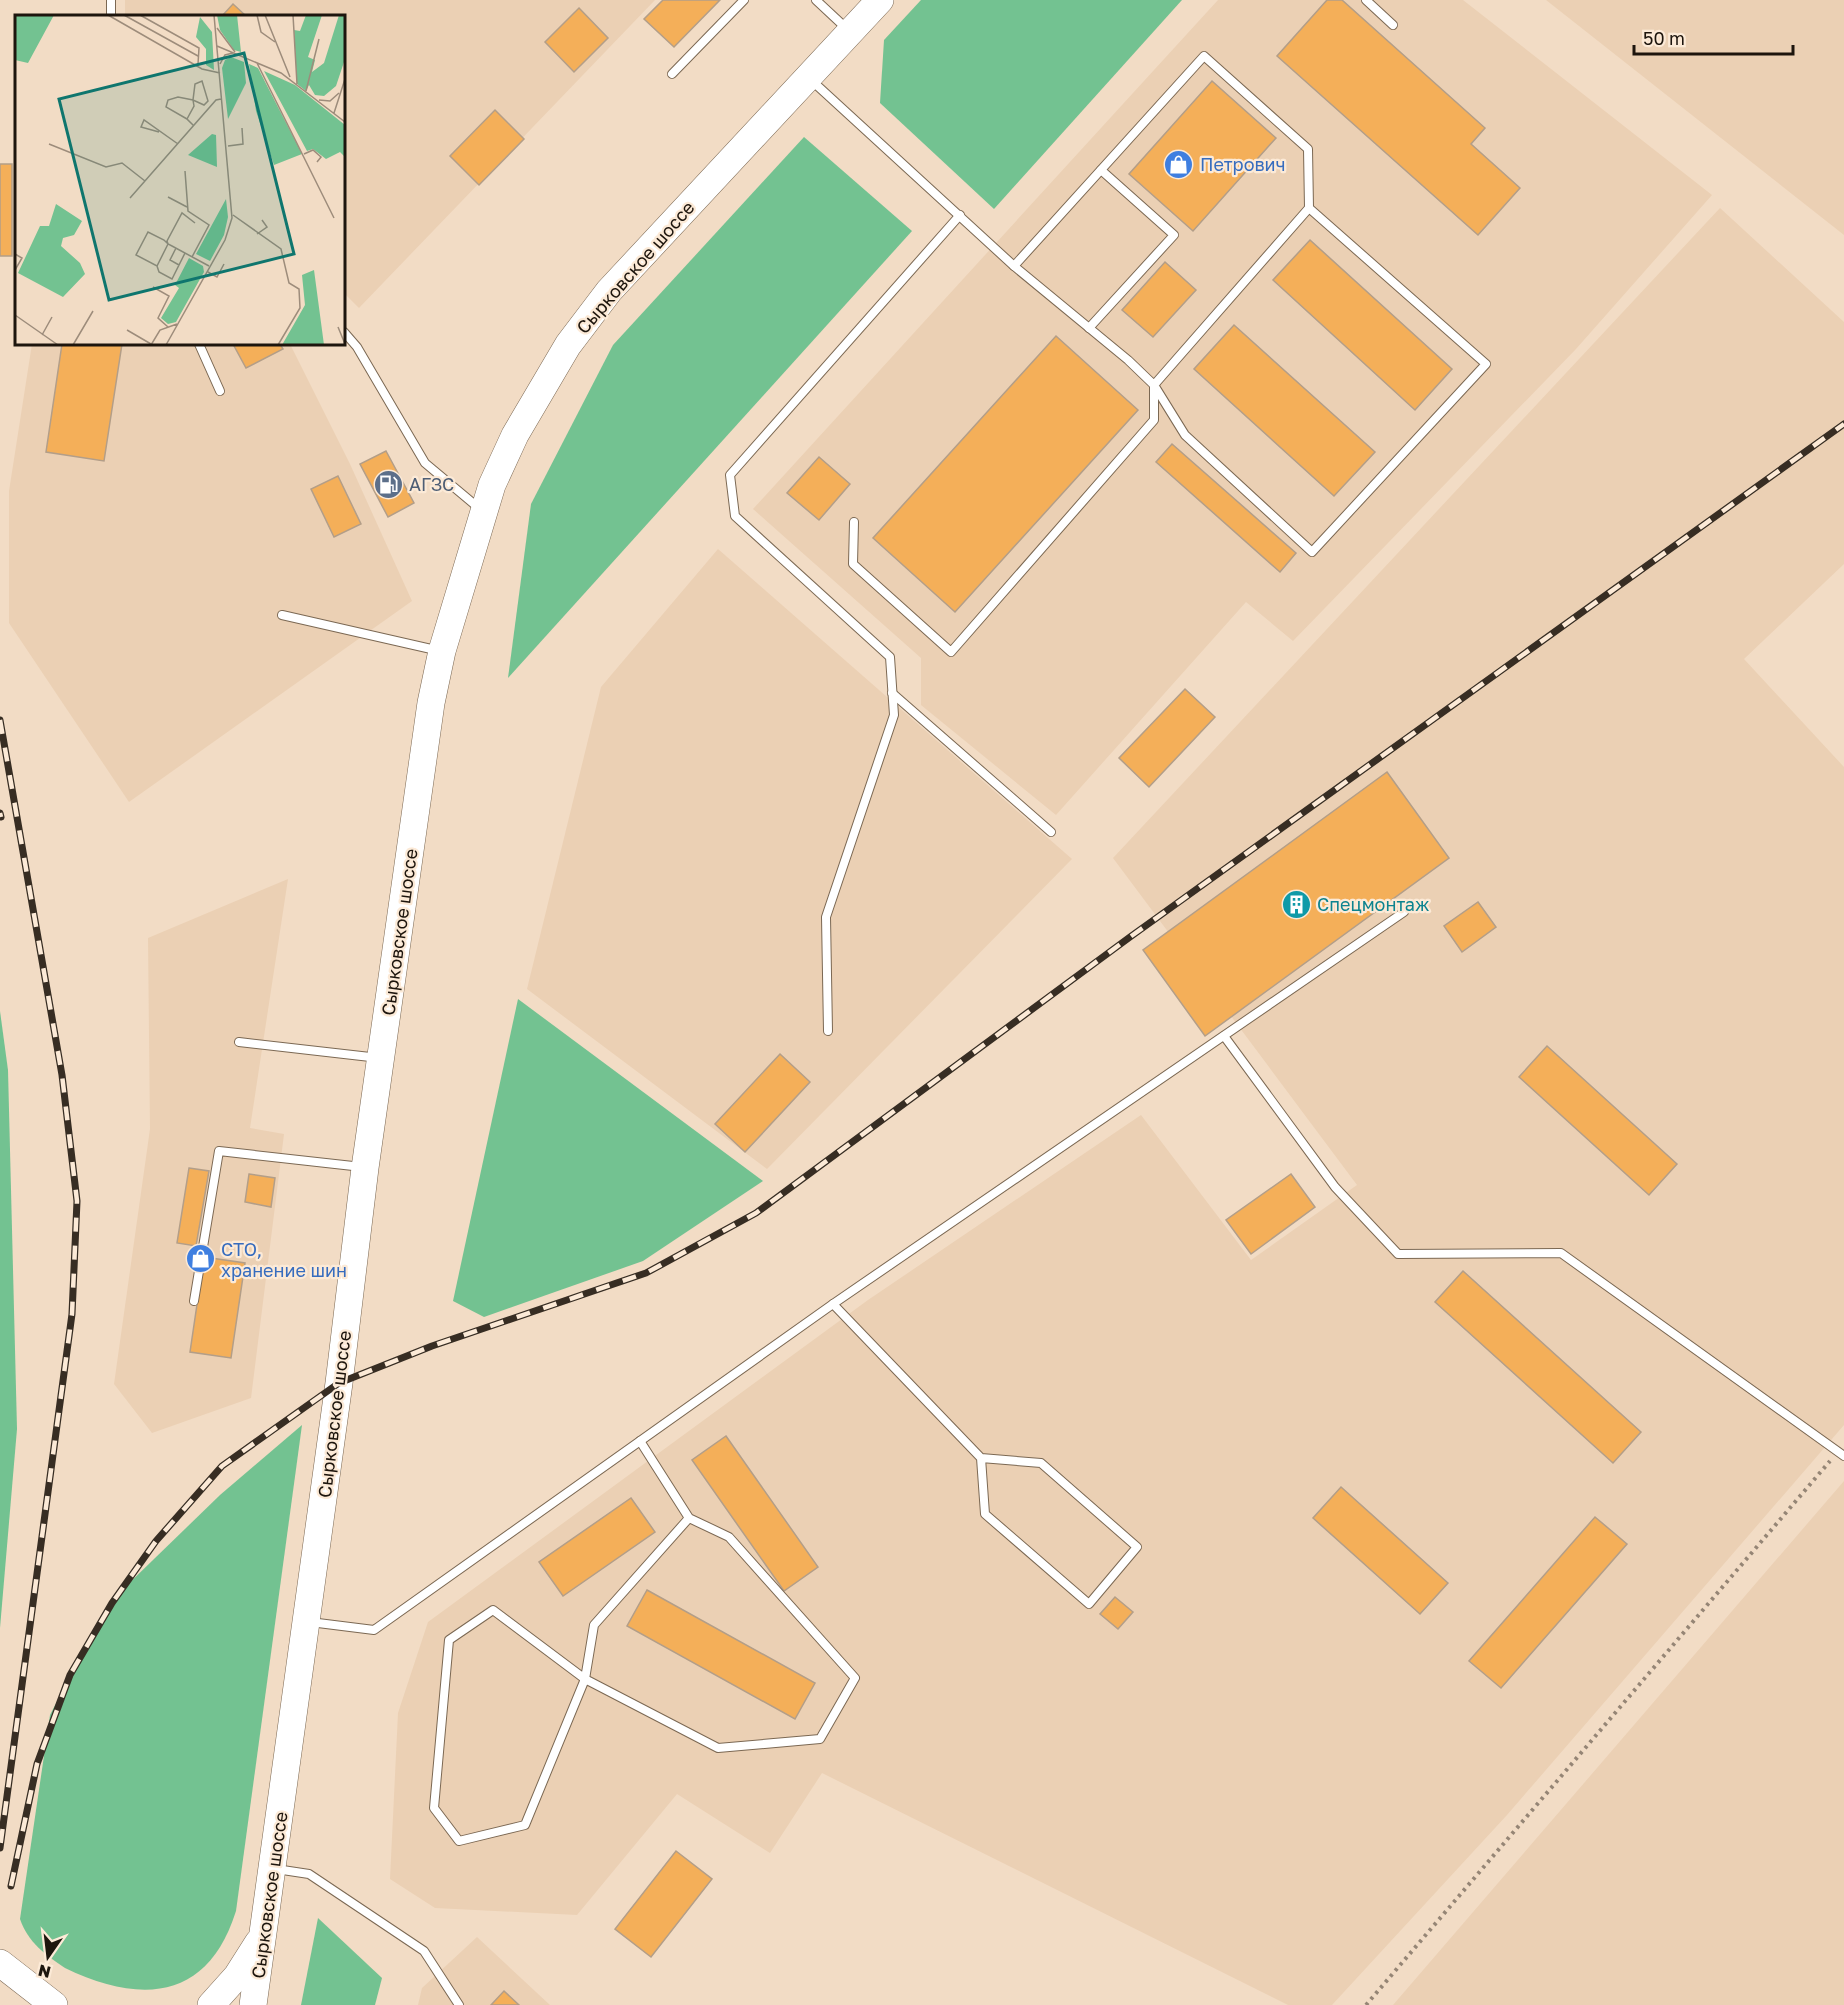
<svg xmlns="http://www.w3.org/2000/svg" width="1844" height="2005" viewBox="0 0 1844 2005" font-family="'Golos Text',sans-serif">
  <rect width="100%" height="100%" fill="#f2dcc5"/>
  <g fill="#ebd0b4">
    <path d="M125 0H655L359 308 344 293V16H125Z"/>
    <path d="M1218 0H1463L1712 195 1576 349 1293 641 1246 602 1056 815 921 705V658L753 509Z"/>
    <path d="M1546 0H1844V235Z"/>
    <path d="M1720 208 1844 322V564L1744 659 1844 767V1425L1507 1815 1332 2005H1288L822 1773 770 1853 677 1794 577 1915 435 1908 390 1879 398 1713 428 1622 868 1300 1141 1115 1251 1260 1357 1185 1113 858Z"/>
    <path d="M32 344H290L350 464 412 601 129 802 9 623V491Z"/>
    <path d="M718 549 1072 859 767 1169 527 989 601 687Z"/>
    <path d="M288 879 250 1128 284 1134 251 1398 152 1433 114 1384 150 1129 148 938Z"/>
    <path d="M1844 1481V2005H1393Z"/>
    <path d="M477 1937 550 2005H418L422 1988Z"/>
  </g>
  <g fill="#73c291">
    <path d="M921 0H1182L994 209 880 103 884 40Z"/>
    <path d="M804 137 912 231 508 678 531 504 613 345Z"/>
    <path d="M518 999 763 1181 643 1261 484 1317 453 1301Z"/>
    <path d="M0 1011 8 1070 17 1429 0 1628Z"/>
    <path d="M302 1425 236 1911C208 2000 142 2005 65 1968 45 1955 28 1942 20 1919L50 1715 86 1645 121 1591 220 1495Z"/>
    <path d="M318 1918 382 1978 375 2005H301Z"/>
  </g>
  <g fill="#f4af59" stroke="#b39e88" stroke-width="1.5">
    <path d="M663 0H720L674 47 644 19Z"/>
    <path d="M1327 0H1342L1485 128 1471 144 1520 188 1478 235 1277 56Z"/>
    <path d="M233 4 246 16H222Z"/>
    <path d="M579 8 608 38 574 72 545 42Z"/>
    <path d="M1212 81 1276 138 1193 231 1129 174Z"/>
    <path d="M495 110 524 139 479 185 450 156Z"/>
    <rect x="0" y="164" width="12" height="92"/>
    <path d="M1310 240 1452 369 1415 410 1273 280Z"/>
    <path d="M1165 262 1196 290 1153 337 1122 310Z"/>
    <path d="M1234 325 1375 452 1334 496 1194 369Z"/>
    <path d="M1056 336 1138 410 955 612 873 538Z"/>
    <path d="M62 344H122L104 461 46 452Z"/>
    <path d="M233 344H280L283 349 246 368Z"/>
    <path d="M1172 444 1296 553 1280 572 1156 462Z"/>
    <path d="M386 451 414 503 388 517 360 464Z"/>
    <path d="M819 457 850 484 819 520 787 493Z"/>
    <path d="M338 476 361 524 334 537 311 489Z"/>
    <path d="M1185 689 1215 717 1149 787 1119 758Z"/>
    <path d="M1387 772 1449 858 1205 1036 1143 950Z"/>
    <path d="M1478 902 1496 927 1462 952 1444 926Z"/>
    <path d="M1547 1046 1677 1164 1649 1195 1519 1077Z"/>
    <path d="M780 1054 810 1082 745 1152 715 1124Z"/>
    <path d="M189 1168 209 1171 196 1246 177 1243Z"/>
    <path d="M249 1174 275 1178 271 1207 245 1202Z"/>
    <path d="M1291 1174 1315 1207 1251 1254 1226 1220Z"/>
    <path d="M204 1257 245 1263 231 1358 190 1352Z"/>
    <path d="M1463 1271 1641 1432 1613 1463 1435 1302Z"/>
    <path d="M726 1436 818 1567 784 1591 692 1460Z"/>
    <path d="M1341 1487 1448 1583 1420 1614 1313 1518Z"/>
    <path d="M631 1498 655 1532 563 1596 539 1562Z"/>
    <path d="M1595 1517 1627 1544 1501 1688 1469 1661Z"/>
    <path d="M647 1590 815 1683 795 1719 627 1626Z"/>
    <path d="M1115 1597 1133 1612 1118 1629 1100 1614Z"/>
    <path d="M676 1851 712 1879 651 1957 615 1929Z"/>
    <path d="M504 1991 519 2005H491Z"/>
  </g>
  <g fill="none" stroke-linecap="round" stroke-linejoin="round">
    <defs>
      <g id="lane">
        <path d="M816 0 847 29"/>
        <path d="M1366 0 1393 25"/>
        <path d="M111 16V0"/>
        <path d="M672 74 744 0"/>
        <path d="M810 79 1014 266 1128 360 1154 385 1185 435 1312 552 1486 364 1309 208 1154 385V420L951 652 853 564 854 522"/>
        <path d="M1014 266 1204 56 1308 149 1309 208"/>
        <path d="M1089 328 1174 235 1101 170"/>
        <path d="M344 332 357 347 425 463 480 509"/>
        <path d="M199 344 220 391"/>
        <path d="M282 615 440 651"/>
        <path d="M892 693 1051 832"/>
        <path d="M828 1031 826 917 894 715 890 657 735 516 730 475 960 215"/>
        <path d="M1224 1036 1335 1187 1398 1254 1561 1253 1844 1456"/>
        <path d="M239 1042 379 1058"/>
        <path d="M194 1301 219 1151 362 1167"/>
        <path d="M833 1304 981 1458 985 1514 1089 1604 1137 1547 1041 1463 981 1458"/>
        <path d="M640 1441 689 1518 594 1625 585 1679 525 1825 459 1841 434 1808 449 1640 493 1610 585 1679 718 1748 820 1739 855 1678 729 1537 689 1518"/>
        <path d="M310 1622 374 1630 833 1304 1404 912"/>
        <path d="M276 1869 309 1874 424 1951 459 2005"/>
      </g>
      <g id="primary">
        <path d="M0 1963 54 2005"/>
        <path d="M211 2005 237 1976 258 1943"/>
        <path d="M253 2005 339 1383 365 1168 431 703 442 651 492 485 515 435 568 345 609 291 880 0"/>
      </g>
    </defs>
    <use href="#lane" stroke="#7b6853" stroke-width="10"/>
    <use href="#primary" stroke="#7b6853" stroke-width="28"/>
    <path stroke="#958575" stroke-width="4" stroke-dasharray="3 4.5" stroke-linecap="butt" d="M1366 2005 1830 1461"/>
    <use href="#lane" stroke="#fff" stroke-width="8"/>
    <use href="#primary" stroke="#fff" stroke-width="27"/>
    <defs>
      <g id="rail">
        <path d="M0 720 62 1075 77 1201 72 1314 0 1848"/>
        <path d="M0 813 1 817"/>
        <path d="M11 1886 37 1764 70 1675 112 1603 156 1541 222 1466 339 1383 432 1346 646 1273 756 1213 1130 937 1844 424"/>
      </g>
    </defs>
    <use href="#rail" stroke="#372d23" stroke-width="7"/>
    <use href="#rail" stroke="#fcead7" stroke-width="4.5" stroke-dasharray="14" stroke-linecap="butt"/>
  </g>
  <defs>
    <symbol id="shop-disc" viewBox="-11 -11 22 22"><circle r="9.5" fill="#3f7fe0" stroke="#fcead7"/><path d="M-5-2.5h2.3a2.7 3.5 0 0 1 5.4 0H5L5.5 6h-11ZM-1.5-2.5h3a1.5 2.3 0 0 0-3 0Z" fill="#fff"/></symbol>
    <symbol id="fuel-disc" viewBox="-11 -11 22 22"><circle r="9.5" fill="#5c6f8a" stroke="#fcead7"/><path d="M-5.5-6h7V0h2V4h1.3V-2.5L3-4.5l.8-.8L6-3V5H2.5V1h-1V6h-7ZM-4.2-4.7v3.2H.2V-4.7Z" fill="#fff"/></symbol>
    <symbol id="building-disc" viewBox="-11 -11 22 22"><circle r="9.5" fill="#0f9aa8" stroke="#fcead7"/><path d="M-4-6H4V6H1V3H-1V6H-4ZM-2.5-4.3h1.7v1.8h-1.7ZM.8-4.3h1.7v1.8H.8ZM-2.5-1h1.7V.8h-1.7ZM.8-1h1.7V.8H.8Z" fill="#fff"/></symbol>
  </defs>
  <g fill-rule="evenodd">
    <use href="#shop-disc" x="1162" y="148" width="33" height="33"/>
    <use href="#fuel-disc" x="372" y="468" width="33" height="33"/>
    <use href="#building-disc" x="1280" y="888" width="33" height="33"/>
    <use href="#shop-disc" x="184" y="1242" width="33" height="33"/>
  </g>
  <g text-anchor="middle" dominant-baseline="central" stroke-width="4.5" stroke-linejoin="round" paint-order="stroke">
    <g font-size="18" fill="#366cbe" stroke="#fcead7" text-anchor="start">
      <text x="1200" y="164">Петрович</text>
      <text x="221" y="1249">СТО,<tspan x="221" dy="21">хранение шин</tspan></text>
    </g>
    <g font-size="18" fill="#1d150d" stroke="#fcead7">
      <text transform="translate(635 267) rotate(-49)">Сырковское шоссе</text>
      <text transform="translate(399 932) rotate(-82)">Сырковское шоссе</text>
      <text transform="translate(334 1414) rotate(-83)">Сырковское шоссе</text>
      <text transform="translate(269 1895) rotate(-82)">Сырковское шоссе</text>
    </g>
    <g font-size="18" fill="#4e5e75" stroke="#fcead7" text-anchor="start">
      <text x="409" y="484">АГЗС</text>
    </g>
    <g font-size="18" fill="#0d838f" stroke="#fcead7" text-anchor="start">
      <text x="1317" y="904">Спецмонтаж</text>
    </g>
  </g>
  <g transform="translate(15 15)">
    <rect width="330" height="330" fill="#f2dcc5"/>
    <path d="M0 0H39L13 48 0 45ZM202 0H222L226 37 219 35 205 15ZM291 0H307L293 42 300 45 297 57 309 48 324 0H330V44L321 71 309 81 300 80 294 70 291 76 282 69 279 15 285 16ZM185 2 197 17 199 55 191 50V34L181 22ZM216 42 229 47 231 68 213 104 207 53 210 45ZM234 49 243 53 287 139 259 150 241 96ZM249 56 280 70 330 110V142L325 137 311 144 298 134 292 136ZM197 119 201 120 202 152 173 140ZM211 184 213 202 209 220 195 246 181 239ZM41 189 67 206 59 220 48 223 46 231 65 248 70 259 48 282 3 258 25 211H34ZM174 243 188 251 189 257 161 307 153 309 146 303 164 273 160 270ZM299 255 309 330H267L290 290 287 260Z" fill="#73c291"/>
    <path fill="none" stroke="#9d8c7b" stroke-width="1.5" d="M93 0 187 54 205 58M109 0 183 41M125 0 184 33 183 49M242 0 246 17 260 27M250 0 275 62M278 0 282 69M202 13 220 37M202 31 266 58 330 107M242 48 319 203M205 49 210 40 218 38M291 76 304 24M304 85 315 86 324 78M319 98 330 64M172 104 151 92 153 85 163 82 178 85 189 90 193 86 187 66 180 69 178 85 179 91 172 104 179 111M144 117 126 112 129 105 163 129M34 129 91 152 107 148 130 166M213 131 228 129 227 113M289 139 298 135 306 142 302 147M170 156 173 196 194 210 177 242M153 182 172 192M115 183 201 85 206 84M218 200 266 234 274 268 284 274 285 293 263 330M180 208 167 198 152 226 153 229 142 251 121 240 133 217 149 225 153 229 157 231 194 251M242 219 252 212 247 205M161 233 155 245 164 250M0 239 7 243 0 255M142 251 144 257 157 264 170 238M193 257 202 262 209 249M138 272 154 281 143 303 153 312M0 300 43 330M323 312 330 329M112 315 136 329M27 320 37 302M58 330 78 296M136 330 145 315 162 309M151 330 210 225 217 203 199 0"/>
    <path fill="#0f766e" fill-opacity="0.15" stroke="#0f766e" stroke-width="3" d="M229 38 279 239 94 285 44 84Z"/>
    <rect width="330" height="330" fill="none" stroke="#1d150d" stroke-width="3"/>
  </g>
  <g transform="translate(48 1957) rotate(194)" stroke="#fcead7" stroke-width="4.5" paint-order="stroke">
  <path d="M0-4.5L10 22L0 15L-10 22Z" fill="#1d150d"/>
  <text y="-9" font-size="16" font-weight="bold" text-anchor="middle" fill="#1d150d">N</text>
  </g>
  <path d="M1634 45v9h159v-9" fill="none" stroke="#1d150d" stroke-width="3"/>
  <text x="1643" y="45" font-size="18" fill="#1d150d" stroke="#fcead7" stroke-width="4.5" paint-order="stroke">50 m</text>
</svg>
